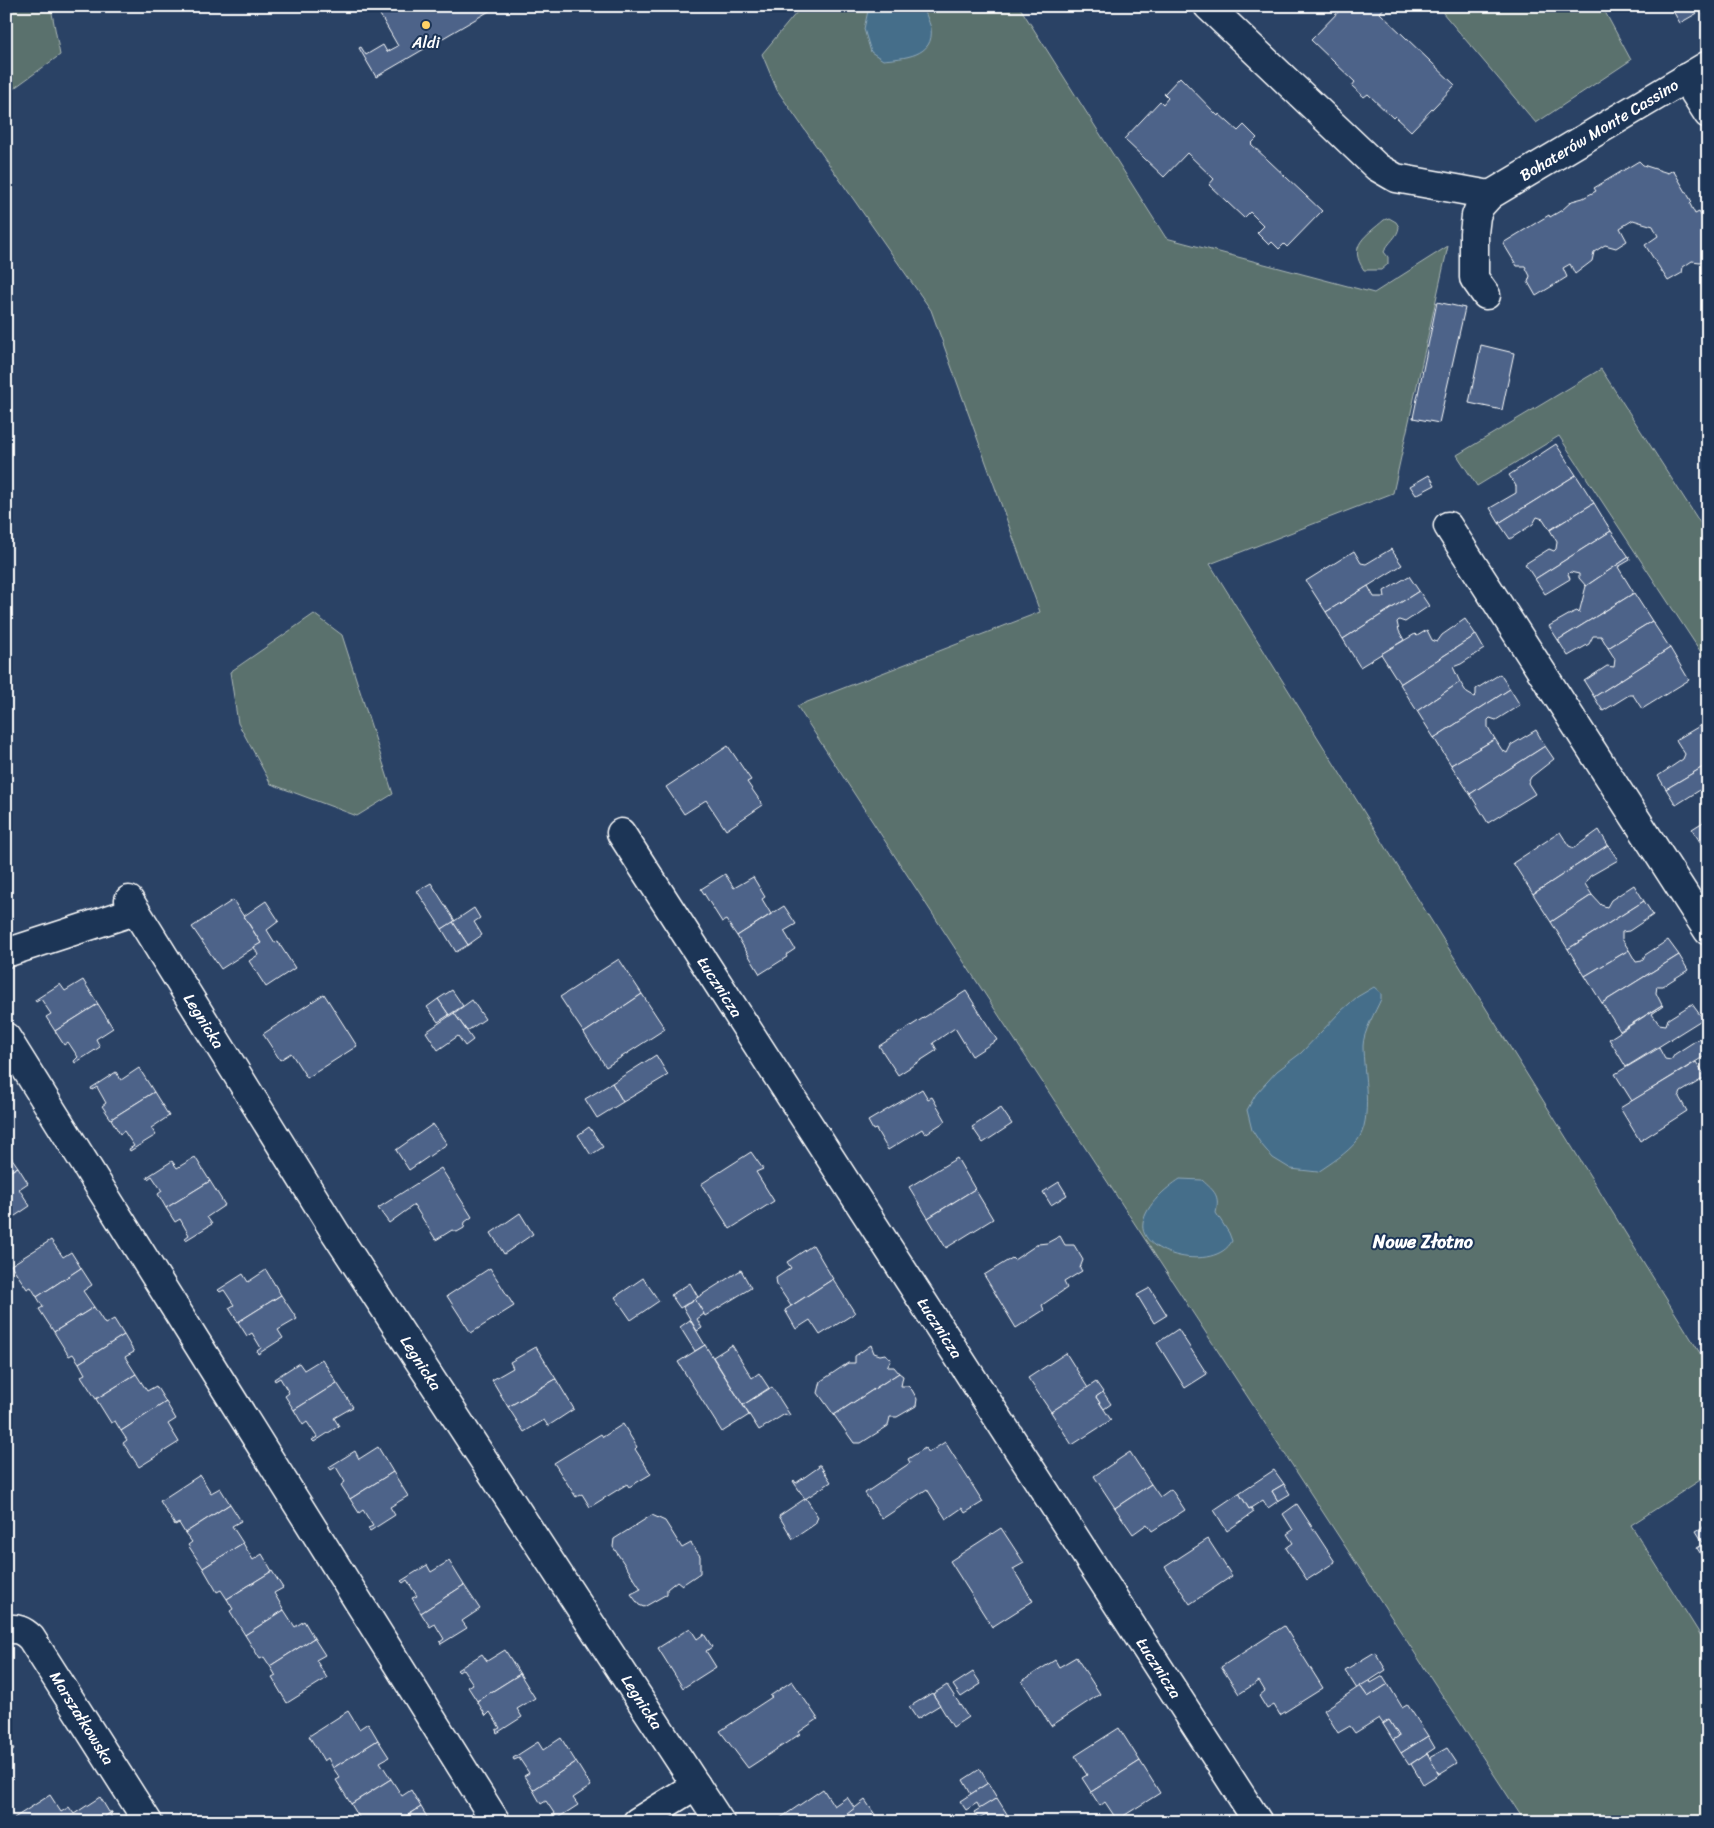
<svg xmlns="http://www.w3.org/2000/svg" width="1714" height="1828" viewBox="0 0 1714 1828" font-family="Sriracha,sans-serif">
  <rect width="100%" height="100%" fill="#2a4265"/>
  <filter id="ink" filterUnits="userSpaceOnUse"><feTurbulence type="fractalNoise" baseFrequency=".02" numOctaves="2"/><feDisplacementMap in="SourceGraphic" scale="10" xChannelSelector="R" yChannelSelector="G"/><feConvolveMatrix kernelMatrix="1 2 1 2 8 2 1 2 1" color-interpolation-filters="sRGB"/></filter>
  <g filter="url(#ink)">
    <g fill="#5a716d" stroke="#acb8b6">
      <path d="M6 6H56L52 13 60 55 6 94Z"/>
      <path d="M802 6H1019L1166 238 1374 293 1448 246 1393 493 1210 564 1708 1366V1475L1631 1525 1708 1647V1822H1525L797 706 1040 612 931 310 777 90 762 54Z"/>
      <path d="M1437 6H1610L1604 10 1631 60 1536 123Z"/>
      <path d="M1389 218 1396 222 1399 227C1398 237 1388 242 1384 252L1388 257V264L1381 270H1364C1347 245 1366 236 1384 220Z"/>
      <path d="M1601 369 1708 535V663L1559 436 1477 486 1457 455Z"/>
      <path d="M314 614 342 635 393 794 357 816 271 784 238 723 230 672Z"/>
    </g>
    <g fill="#446e8a" stroke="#8fa8b9">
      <path d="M869 6H923C925 13 929 21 931 28 935 57 903 58 883 60L871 52 864 29Z"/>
      <path d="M1374 987 1381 993V999C1376 1011 1363 1032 1363 1046 1363 1071 1374 1120 1357 1141 1346 1154 1331 1163 1318 1172L1291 1169 1273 1158 1261 1144 1252 1130 1247 1110 1256 1094 1277 1071 1301 1053 1341 1011 1357 997Z"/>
      <path d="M1180 1179 1202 1180C1215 1192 1220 1195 1216 1213L1229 1233 1232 1241C1215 1273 1138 1255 1143 1223 1146 1205 1166 1188 1180 1179Z"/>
    </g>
    <g fill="#4d6489" stroke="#fff">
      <path d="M375 6H498L376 77 359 48 361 47 366 55 383 45 387 52 398 46Z"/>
      <path d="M1344 6H1382L1384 8 1380 13 1455 85 1411 131 1395 116 1393 118 1368 94 1364 97 1352 86 1355 82 1311 40Z"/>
      <path d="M1670 6H1708V7L1680 23Z"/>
      <path d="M1180 77 1218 116 1219 114 1238 131 1244 125 1257 138 1251 144 1322 211 1287 247 1284 244 1279 249 1272 242 1269 245 1257 233 1264 226 1250 212 1244 218 1209 185 1214 179 1187 153 1164 177 1124 139 1160 101 1163 104 1168 98 1164 94Z"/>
      <path d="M1639 161 1643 165 1668 173 1673 170 1692 202 1690 204 1695 214 1699 212 1708 227V258L1700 262 1692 261 1683 267 1682 273 1668 281 1645 245 1658 236 1653 226 1633 220 1620 228 1627 241 1616 248 1605 245 1594 252 1592 261 1575 274 1570 264 1563 268 1567 277 1536 296 1528 282 1530 276 1525 266H1517L1503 243 1549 215 1550 217 1562 210 1572 201 1583 198 1596 191 1594 188Z"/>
      <path d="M1437 302 1465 308 1439 423 1413 418Z"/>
      <path d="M1481 345 1514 353 1502 410 1469 403Z"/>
      <path d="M1556 444 1576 475 1499 523 1490 508 1516 493V486L1509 475Z"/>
      <path d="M1429 475 1435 485 1416 495 1410 486Z"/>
      <path d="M1576 475 1594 503 1550 530 1543 519 1537 517 1533 524 1510 539 1499 523Z"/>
      <path d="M1594 503 1611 531 1535 579 1525 564 1549 549 1554 551 1556 549 1557 542 1550 530Z"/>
      <path d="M1611 531 1629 557 1586 586 1579 578V574L1570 572 1568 574 1570 579 1545 594 1535 579Z"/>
      <path d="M1391 549 1402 565 1326 612 1306 581 1354 551 1361 563 1366 564Z"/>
      <path d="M1629 557 1630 560 1618 567 1634 593 1558 640 1549 626 1572 613 1577 611 1579 613 1586 586Z"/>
      <path d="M1409 576 1419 591 1343 639 1326 612 1368 586 1374 597H1385L1384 591Z"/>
      <path d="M1419 591 1429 606 1405 622 1399 620 1397 622 1399 631 1404 640 1360 667 1343 639Z"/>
      <path d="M1634 593 1652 621 1608 648 1601 636H1593L1589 644 1568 656 1558 640Z"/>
      <path d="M1465 619 1476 635 1400 684 1381 654 1415 634 1417 636 1427 630 1432 640 1437 642 1442 635Z"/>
      <path d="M1652 621 1670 648 1594 697 1584 681 1607 666 1614 667 1615 659 1608 648Z"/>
      <path d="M1476 635 1484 649 1461 664 1453 667 1460 682 1417 711 1400 684Z"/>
      <path d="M1670 648 1689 680 1642 709 1633 695H1629L1603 711 1594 697Z"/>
      <path d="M1500 674 1510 689 1434 738 1417 711 1460 682 1467 693 1474 697 1476 695V689Z"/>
      <path d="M1510 689 1520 705 1496 720 1490 718 1488 720V727L1495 739 1451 765 1434 738Z"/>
      <path d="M1708 721V764L1666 789 1658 776 1683 759 1685 754 1676 740Z"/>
      <path d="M1536 730 1545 746 1470 794 1451 765 1495 739 1502 750 1507 753 1511 745Z"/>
      <path d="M728 746 751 780 747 782 763 805 726 830 706 800 684 814 666 787Z"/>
      <path d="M1545 746 1554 759 1531 777 1528 783 1535 794 1488 823 1470 794Z"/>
      <path d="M1708 764V785L1702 784 1700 790 1676 805 1666 789Z"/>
      <path d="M1708 819V841L1702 845 1692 829Z"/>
      <path d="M1599 830 1608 845 1533 894 1513 863 1560 832 1569 846 1574 848Z"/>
      <path d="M1708 841V854L1702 845Z"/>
      <path d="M1608 845 1618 860 1590 876 1585 884 1592 895 1551 922 1533 894Z"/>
      <path d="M725 874 734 888 753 877 765 897 762 899 771 914 737 936 726 920 722 922 701 889Z"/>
      <path d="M431 883 455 921 442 929 417 891Z"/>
      <path d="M1634 885 1644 901 1568 949 1551 922 1592 895 1601 905 1607 907 1611 900Z"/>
      <path d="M233 900 261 943 221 969 192 927Z"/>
      <path d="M266 901 279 921 267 930 275 943 278 942 295 968 266 987 249 961 258 955 254 947 261 943 244 916Z"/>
      <path d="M1644 901 1653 915 1629 931 1622 932V939L1629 950 1585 976 1568 949Z"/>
      <path d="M784 906 796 924 784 931 795 949 786 955 787 957 760 974 737 936Z"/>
      <path d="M474 908 480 918 474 922 482 935 468 945 453 922Z"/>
      <path d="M453 922 468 945 456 952 442 929Z"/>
      <path d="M1668 940 1679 955 1602 1003 1585 976 1629 950 1636 962 1642 961 1645 955Z"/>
      <path d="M1679 955 1688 970 1663 986H1657L1656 993 1662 1005 1620 1031 1602 1003Z"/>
      <path d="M619 959 642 994 584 1033 560 997Z"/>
      <path d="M83 980 98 1004 55 1031 46 1017 51 1014 41 999 36 1002 35 1000 60 984 65 991Z"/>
      <path d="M452 990 463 1006 449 1015 438 999Z"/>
      <path d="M966 991 997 1040 972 1056 955 1028 933 1043 937 1050 898 1075 879 1046Z"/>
      <path d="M324 994 357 1046 307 1078 291 1053 280 1060 263 1034Z"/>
      <path d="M642 994 665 1029 606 1067 584 1033Z"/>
      <path d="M438 999 449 1015 438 1022 427 1007Z"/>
      <path d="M472 1000 485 1019 467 1031 454 1013Z"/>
      <path d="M98 1004 113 1028 96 1039 100 1047 75 1063 74 1061 78 1057 68 1042 64 1045 55 1031Z"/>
      <path d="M1692 1004 1703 1019 1626 1067 1609 1039 1662 1005 1663 1006 1652 1014 1659 1024 1666 1025 1668 1019Z"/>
      <path d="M454 1013 473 1040 465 1046 458 1036 438 1050 426 1032Z"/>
      <path d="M1700 1038 1708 1054 1632 1101 1615 1074 1659 1048 1665 1059 1671 1060 1675 1054Z"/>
      <path d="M656 1055 668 1075 623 1102 612 1083Z"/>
      <path d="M1696 1062 1706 1077 1681 1092 1679 1097 1687 1111 1640 1141 1620 1108Z"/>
      <path d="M139 1068 154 1092 111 1119 102 1106 106 1103 97 1087 92 1090 91 1088 116 1072 121 1080Z"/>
      <path d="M612 1083 623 1102 597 1118 585 1099Z"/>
      <path d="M922 1089 928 1099 932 1097 946 1121 925 1134 922 1129 888 1150 876 1129 873 1130 868 1121Z"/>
      <path d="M154 1092 169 1116 151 1128 156 1135 130 1151 129 1149 134 1146 124 1131 120 1134 111 1119Z"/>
      <path d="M1001 1108 1012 1124 983 1143 972 1127Z"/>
      <path d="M433 1124 447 1144 409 1170 396 1150Z"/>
      <path d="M589 1127 603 1147 591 1155 578 1135Z"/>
      <path d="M6 1150 18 1167 6 1174Z"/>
      <path d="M751 1152 763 1169 756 1172 774 1201 730 1229 701 1184Z"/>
      <path d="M195 1157 210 1181 166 1208 158 1194 162 1191 152 1176 148 1179 147 1177 172 1161 177 1168Z"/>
      <path d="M957 1158 975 1189 928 1218 909 1187Z"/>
      <path d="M18 1167 28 1183 19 1189 30 1206 6 1222V1174Z"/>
      <path d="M441 1168 472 1217 465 1222 464 1228 457 1232 452 1230 436 1240 414 1205 389 1223 378 1208Z"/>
      <path d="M210 1181 225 1205 207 1217 212 1224 186 1240 185 1238 189 1235 180 1219 175 1222 166 1208Z"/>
      <path d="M1059 1182 1067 1195 1051 1205 1043 1192Z"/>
      <path d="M975 1189 993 1219 946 1248 928 1218Z"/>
      <path d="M520 1213 533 1234 504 1254 491 1233Z"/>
      <path d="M1060 1236 1065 1245H1074L1083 1260 1080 1268 1082 1271 1064 1282 1067 1288 1042 1305 1044 1310 1016 1328 984 1275 1012 1258 1014 1260 1038 1244 1047 1243Z"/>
      <path d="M51 1240 63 1257 71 1252 81 1268 37 1297 31 1287 27 1289 11 1265Z"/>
      <path d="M813 1245 833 1279 791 1306 777 1285 776 1278 791 1268 787 1262Z"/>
      <path d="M81 1268 92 1285 83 1291 94 1307 54 1332 39 1309 43 1307 37 1297Z"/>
      <path d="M490 1268 514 1306 471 1333 447 1296Z"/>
      <path d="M266 1270 281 1295 238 1322 229 1308 234 1305 224 1290 220 1292 218 1290 243 1274 248 1282Z"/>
      <path d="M741 1270 751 1288 705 1316 695 1299Z"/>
      <path d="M643 1278 659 1301 631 1320 615 1297Z"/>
      <path d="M833 1279 855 1313 820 1335 810 1320 796 1329 785 1310Z"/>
      <path d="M690 1283 698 1297 680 1308 671 1295Z"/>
      <path d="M1150 1288 1167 1315 1154 1323 1137 1295Z"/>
      <path d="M281 1295 297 1319 278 1330 283 1338 258 1354 257 1351 261 1348 252 1333 247 1336 238 1322Z"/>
      <path d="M695 1299 704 1314 697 1319 702 1328 697 1331 683 1307Z"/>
      <path d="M94 1307 105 1324 114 1319 124 1335 79 1363 73 1354 69 1356 54 1332Z"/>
      <path d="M690 1320 705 1345 695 1351 680 1327Z"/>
      <path d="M1178 1329 1207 1374 1185 1388 1157 1343Z"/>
      <path d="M124 1335 134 1352 125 1357 136 1374 96 1399 81 1376 85 1374 79 1363Z"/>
      <path d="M705 1345 749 1415 722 1432 678 1362Z"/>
      <path d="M732 1345 752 1378 759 1373 769 1388 743 1405 713 1357Z"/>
      <path d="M871 1345 874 1353 880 1355 885 1354 891 1359 887 1367H894L899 1373 834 1415 818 1393 821 1381 848 1363H855V1356Z"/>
      <path d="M536 1347 556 1379 508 1407 492 1380 513 1368 510 1362Z"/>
      <path d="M1066 1353 1088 1388 1051 1412 1028 1378Z"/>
      <path d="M322 1359 337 1383 294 1410 285 1396 289 1393 280 1378 275 1381 274 1379 299 1363 304 1370Z"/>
      <path d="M899 1373 903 1376 901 1386H908L912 1390 917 1399 916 1406 897 1417H890L888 1426 861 1443H854L834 1415Z"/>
      <path d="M136 1374 147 1391 156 1386 166 1402 121 1431 115 1421 111 1423 96 1399Z"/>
      <path d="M556 1379 574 1409 548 1426 544 1420 524 1432 508 1407Z"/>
      <path d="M1096 1382 1103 1392 1096 1397 1111 1420 1072 1445 1051 1412Z"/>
      <path d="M337 1383 353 1407 334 1418 339 1426 314 1442 312 1440 317 1437 307 1422 303 1425 294 1410Z"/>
      <path d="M772 1387 790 1415 788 1416 785 1414 759 1430 743 1405Z"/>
      <path d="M1103 1392 1111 1404 1104 1409 1096 1397Z"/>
      <path d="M166 1402 176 1419 168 1424 179 1442 139 1467 123 1443 127 1440 121 1431Z"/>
      <path d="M623 1424 637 1447 635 1449 651 1474 629 1487 627 1484 590 1507 582 1494 576 1497 554 1463 601 1434 603 1437Z"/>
      <path d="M945 1442 983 1502 965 1513 962 1508 946 1519 927 1489 882 1519 865 1493 910 1463 908 1459 925 1448 928 1453Z"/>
      <path d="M378 1447 393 1472 350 1499 341 1485 345 1482 336 1467 331 1470 329 1467 355 1451 359 1459Z"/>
      <path d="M1130 1452 1151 1484 1115 1508 1094 1476Z"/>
      <path d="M818 1465H820L831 1482 805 1499 793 1481 794 1480 796 1483 819 1467Z"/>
      <path d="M1274 1470 1284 1484 1272 1491 1278 1501 1268 1508 1263 1500 1249 1509 1239 1493Z"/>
      <path d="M393 1472 408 1496 390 1507 395 1515 370 1531 368 1528 373 1526 363 1510 359 1513 350 1499Z"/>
      <path d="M200 1475 211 1493 220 1488 230 1504 185 1533 179 1523 175 1525 160 1501Z"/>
      <path d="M1151 1484 1160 1497 1171 1489 1185 1510 1152 1531 1147 1524 1133 1534 1115 1508Z"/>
      <path d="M1284 1484 1290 1494 1278 1501 1272 1491Z"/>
      <path d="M1239 1493 1249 1509 1251 1508 1254 1512 1227 1531 1214 1510Z"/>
      <path d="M806 1498 818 1517 815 1524 793 1539 779 1516Z"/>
      <path d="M230 1504 241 1521 232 1526 243 1543 203 1568 188 1545 192 1542 185 1533Z"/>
      <path d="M1297 1504 1335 1562 1307 1580 1286 1548 1293 1543 1287 1534 1293 1530 1283 1514Z"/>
      <path d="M652 1515 665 1521 682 1548 691 1543 700 1556V1573L682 1585 677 1581 667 1589V1594L644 1607 639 1605 631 1594 641 1589 613 1547 614 1539Z"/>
      <path d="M1708 1524V1566L1697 1548 1704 1544 1696 1531Z"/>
      <path d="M1001 1528 1024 1563 1013 1569 1033 1601 992 1627 950 1561Z"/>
      <path d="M1208 1539 1232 1576 1190 1604 1165 1567Z"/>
      <path d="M243 1543 253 1560 262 1554 272 1571 227 1599 221 1590 217 1592 203 1568Z"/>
      <path d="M449 1561 464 1585 421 1613 412 1598 417 1596 407 1580 403 1583 401 1581 427 1565 431 1572Z"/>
      <path d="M272 1571 283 1588 274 1593 284 1610 245 1635 230 1611 233 1609 227 1599Z"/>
      <path d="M464 1585 480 1609 462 1621 467 1628 441 1644 440 1642 444 1639 435 1624 430 1627 421 1613Z"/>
      <path d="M284 1610 295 1627 304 1621 314 1638 270 1666 264 1657 260 1659 245 1635Z"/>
      <path d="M1284 1626 1323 1688 1280 1715 1274 1705 1267 1709 1259 1696 1265 1691 1259 1681 1239 1694 1221 1667Z"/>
      <path d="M690 1628 697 1639 704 1634 712 1647 706 1651 716 1667 683 1688 658 1648Z"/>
      <path d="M314 1638 325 1655 316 1660 327 1678 287 1703 272 1678 276 1676 270 1666Z"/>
      <path d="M505 1650 520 1674 477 1701 468 1687 473 1684 463 1669 459 1672 457 1670 482 1654 487 1661Z"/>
      <path d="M1375 1652 1386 1670 1357 1689 1345 1670Z"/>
      <path d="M1076 1657 1100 1694 1051 1726 1022 1681 1055 1660 1059 1667Z"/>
      <path d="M973 1672 981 1684 961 1697 953 1685Z"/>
      <path d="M520 1674 535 1698 517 1709 522 1717 497 1733 496 1730 500 1728 490 1712 486 1716 477 1701Z"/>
      <path d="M1383 1676 1388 1684 1368 1697 1360 1686 1370 1680 1371 1683Z"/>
      <path d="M792 1681 818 1719 799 1732 800 1734 748 1768 720 1731 772 1697 770 1696Z"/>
      <path d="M1388 1684 1402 1707 1407 1704 1428 1736 1401 1753 1393 1740 1399 1736 1389 1720 1383 1724 1379 1718 1355 1733 1350 1726 1338 1733 1324 1710 1360 1686 1368 1697Z"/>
      <path d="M947 1685 968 1717 953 1727 933 1694Z"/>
      <path d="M932 1693 940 1705 917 1719 909 1707Z"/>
      <path d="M348 1711 359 1729 368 1723 378 1740 333 1768 328 1758 324 1761 309 1736Z"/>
      <path d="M1389 1720 1399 1736 1393 1740 1383 1724Z"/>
      <path d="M1119 1728 1140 1761 1091 1792 1082 1778 1087 1775 1075 1756Z"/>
      <path d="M6 1736 14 1749 6 1754Z"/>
      <path d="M1428 1736 1435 1748 1409 1765 1401 1753Z"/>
      <path d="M561 1738 576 1762 533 1790 524 1776 529 1773 519 1758 514 1760 513 1758 538 1742 543 1750Z"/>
      <path d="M378 1740 389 1757 380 1762 391 1779 351 1804 336 1780 340 1778 333 1768Z"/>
      <path d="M1447 1748 1457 1763 1439 1774 1429 1758Z"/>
      <path d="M1427 1753 1439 1774 1423 1784 1411 1764Z"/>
      <path d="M1140 1761 1160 1793 1117 1820 1105 1802 1100 1806 1091 1792Z"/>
      <path d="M576 1762 591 1786 573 1798 578 1805 553 1821 551 1819 556 1816 546 1801 541 1804 533 1790Z"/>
      <path d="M980 1769 988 1783 971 1794 963 1780Z"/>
      <path d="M391 1779 402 1796 411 1790 421 1807 397 1822H362L351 1804Z"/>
      <path d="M988 1783 997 1798 980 1809 977 1803 966 1810 960 1801Z"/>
      <path d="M823 1789 834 1806 847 1797 855 1809 842 1818 845 1822H780L779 1819Z"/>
      <path d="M50 1795 61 1812 69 1807 74 1814 100 1797 109 1812H112L96 1822H16L14 1818Z"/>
      <path d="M997 1798 1012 1822H991L987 1815 978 1819 974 1812Z"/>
      <path d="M865 1800 880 1822H845L842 1818Z"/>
      <path d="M421 1807 430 1822H397Z"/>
      <path d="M112 1812V1813L110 1815 115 1822H96Z"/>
    </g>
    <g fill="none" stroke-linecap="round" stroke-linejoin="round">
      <defs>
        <g id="minor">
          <path d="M1208 6 1377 167 1396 178 1490 195"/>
          <path d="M1685 78 1708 114"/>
          <path d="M1486 295 1474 278V233L1476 216 1480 206 1490 195 1708 65"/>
          <path d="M1448 526 1708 931"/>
          <path d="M621 833 1258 1822"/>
          <path d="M129 900 335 1232 720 1822"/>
          <path d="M6 953 135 911"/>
          <path d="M6 1037 496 1822"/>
          <path d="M6 1629C17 1628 23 1630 31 1638L148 1822"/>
          <path d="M637 1822 696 1785"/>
        </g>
      </defs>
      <use href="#minor" stroke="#fff" stroke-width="31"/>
      <use href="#minor" stroke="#1d3557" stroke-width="28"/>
    </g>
  </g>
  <circle fill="#ffd166" stroke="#1d3557" stroke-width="2" cx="426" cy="25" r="5"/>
  <g text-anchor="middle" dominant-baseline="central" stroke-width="4" stroke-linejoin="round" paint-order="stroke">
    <g font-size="16" fill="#fff" stroke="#1d3557">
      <text x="426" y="42">Aldi</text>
    </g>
    <g font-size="16" fill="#fff" stroke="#1d3557">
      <text transform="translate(1599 130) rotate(-31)">Bohaterów Monte Cassino</text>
      <text transform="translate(720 987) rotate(57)">Łucznicza</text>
      <text transform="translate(204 1021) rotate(58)">Legnicka</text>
      <text transform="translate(940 1328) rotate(57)">Łucznicza</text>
      <text transform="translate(421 1363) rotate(57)">Legnicka</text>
      <text transform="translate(1159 1668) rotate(57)">Łucznicza</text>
      <text transform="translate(642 1702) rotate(57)">Legnicka</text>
      <text transform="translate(82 1718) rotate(58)">Marszałkowska</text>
    </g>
    <g font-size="18" font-weight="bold" fill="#fff" stroke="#1d3557">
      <text x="1423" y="1242">Nowe Złotno</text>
    </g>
  </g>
  <rect width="1714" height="1828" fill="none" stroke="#1d3557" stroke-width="25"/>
  <rect x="12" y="12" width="1689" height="1803" fill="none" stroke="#fff" stroke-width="2" filter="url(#ink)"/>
</svg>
